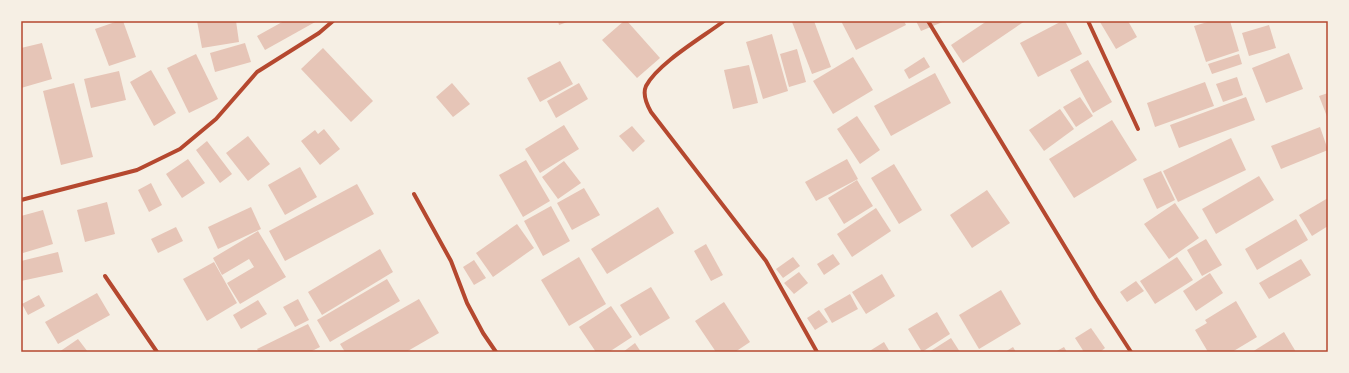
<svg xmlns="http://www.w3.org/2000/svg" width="1349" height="373" viewBox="0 0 1349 373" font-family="Rubik,sans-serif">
  <rect width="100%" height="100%" fill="#f6efe4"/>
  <g fill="#e6c5b7">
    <path d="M118 21H123L136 57 109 66 95 29Z"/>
    <path d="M197 21H236L239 42 202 48Z"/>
    <path d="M284 21H317L265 50 257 36Z"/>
    <path d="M558 21H570L559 25Z"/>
    <path d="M624 21H627L660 58 637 78 602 40Z"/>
    <path d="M814 21 831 67 812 74 792 22Z"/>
    <path d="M841 21H904L906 25 856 50Z"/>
    <path d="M916 21H945L921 31Z"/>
    <path d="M987 21H1025L963 63 951 45Z"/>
    <path d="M1062 21H1065L1082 54 1038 77 1020 43Z"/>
    <path d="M1103 21H1128L1137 37 1116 49 1100 22Z"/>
    <path d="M1211 21H1230L1239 51 1206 62 1194 26Z"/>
    <path d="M1269 25 1276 48 1249 56 1242 33Z"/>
    <path d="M772 34 788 91 763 99 746 42Z"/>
    <path d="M42 43 52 79 21 88V48Z"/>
    <path d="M245 43 251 62 215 72 210 53Z"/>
    <path d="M323 48 373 101 351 122 301 69Z"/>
    <path d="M797 49 806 82 789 87 780 54Z"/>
    <path d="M1289 53 1303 89 1266 103 1252 68Z"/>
    <path d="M196 54 218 99 189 113 167 68Z"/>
    <path d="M1239 54 1242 64 1212 74 1208 64Z"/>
    <path d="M853 57 873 90 833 114 813 81Z"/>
    <path d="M924 57 930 67 909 79 904 70Z"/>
    <path d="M1088 60 1112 102 1093 113 1070 70Z"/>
    <path d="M560 61 573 84 540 102 527 78Z"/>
    <path d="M749 65 758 103 733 109 724 70Z"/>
    <path d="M151 70 176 113 154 126 130 82Z"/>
    <path d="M119 71 126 100 91 108 84 79Z"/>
    <path d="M935 73 951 103 891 136 874 106Z"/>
    <path d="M1237 77 1243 95 1223 102 1216 84Z"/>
    <path d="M1205 82 1214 106 1155 127 1147 103Z"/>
    <path d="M74 83 93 157 61 165 43 91Z"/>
    <path d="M452 83 470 104 453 117 436 97Z"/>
    <path d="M579 83 588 99 556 118 547 101Z"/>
    <path d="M1328 93V119L1319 96Z"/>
    <path d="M1080 97 1093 116 1076 127 1063 107Z"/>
    <path d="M1246 97 1255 120 1179 148 1170 125Z"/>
    <path d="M1060 109 1074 129 1044 151 1029 130Z"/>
    <path d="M857 116 880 150 860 164 837 129Z"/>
    <path d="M1112 120 1137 160 1074 198 1049 159Z"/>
    <path d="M564 125 579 149 540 173 525 149Z"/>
    <path d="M632 126 645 141 633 152 619 136Z"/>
    <path d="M1320 127 1328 150 1281 169 1271 146Z"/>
    <path d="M324 129 340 149 320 165 301 141 315 130 318 134Z"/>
    <path d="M248 136 270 164 248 181 226 153Z"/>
    <path d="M1231 138 1246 170 1178 202 1163 171Z"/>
    <path d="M207 141 232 174 220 183 196 150Z"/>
    <path d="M188 159 205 183 182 198 166 174Z"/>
    <path d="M847 159 858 179 816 201 805 182Z"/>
    <path d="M526 160 550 201 523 217 499 175Z"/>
    <path d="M564 161 581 183 558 199 542 177Z"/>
    <path d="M894 164 922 210 899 224 871 178Z"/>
    <path d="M300 167 317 197 285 215 268 185Z"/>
    <path d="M1161 171 1175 200 1157 209 1143 179Z"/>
    <path d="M1259 176 1274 200 1216 234 1202 209Z"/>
    <path d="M857 180 873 206 844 224 828 198Z"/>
    <path d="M151 183 162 205 149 212 138 190Z"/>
    <path d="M357 184 374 214 285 261 269 231Z"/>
    <path d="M584 188 600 215 572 230 557 203Z"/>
    <path d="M987 190 1010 223 972 248 950 215Z"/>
    <path d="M1328 198V226L1312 236 1299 215Z"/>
    <path d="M107 202 115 234 85 242 77 210Z"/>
    <path d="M1175 203 1199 238 1169 259 1144 224Z"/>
    <path d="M551 206 570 241 543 256 524 221Z"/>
    <path d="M251 207 261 229 218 249 208 227Z"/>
    <path d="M658 207 674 233 607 274 591 249Z"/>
    <path d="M876 208 891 231 852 257 837 234Z"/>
    <path d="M43 210 53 244 23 253 21 247V216Z"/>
    <path d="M1296 219 1308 240 1257 270 1245 249Z"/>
    <path d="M517 224 534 248 493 277 476 253Z"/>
    <path d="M176 227 183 241 158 253 151 239Z"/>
    <path d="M258 231 286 277 240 304 227 283 254 267 249 259 222 275 213 258Z"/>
    <path d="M1206 239 1222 265 1202 276 1187 250Z"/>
    <path d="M706 244 723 275 711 281 694 251Z"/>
    <path d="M380 249 393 272 322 315 308 292Z"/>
    <path d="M58 252 63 272 21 281V261Z"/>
    <path d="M833 254 840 264 824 275 817 264Z"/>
    <path d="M579 257 606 304 569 326 541 280Z"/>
    <path d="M793 257 800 266 783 278 776 269Z"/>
    <path d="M1177 257 1193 280 1155 304 1140 281Z"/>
    <path d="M1301 259 1311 275 1269 299 1259 283Z"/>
    <path d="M474 260 486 278 474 285 463 267Z"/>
    <path d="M214 262 237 303 207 321 183 279Z"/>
    <path d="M799 272 808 283 794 294 784 283Z"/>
    <path d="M1210 273 1223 293 1196 311 1183 291Z"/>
    <path d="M882 274 895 296 866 314 852 292Z"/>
    <path d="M387 279 400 301 330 342 317 320Z"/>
    <path d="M1136 281 1144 291 1127 302 1120 292Z"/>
    <path d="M651 287 670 318 640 336 620 305Z"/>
    <path d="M1001 290 1021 324 979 349 959 315Z"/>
    <path d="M97 293 110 315 58 344 45 322Z"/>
    <path d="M850 294 858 309 832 323 824 309Z"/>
    <path d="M39 295 45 306 28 315 22 304Z"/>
    <path d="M298 299 309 320 295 327 283 307Z"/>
    <path d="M419 299 439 333 406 352H345L340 344Z"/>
    <path d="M258 300 267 314 241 329 233 315Z"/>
    <path d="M1236 301 1257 337 1232 352H1208L1195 330 1207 323 1205 320Z"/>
    <path d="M724 302 750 342 735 352H716L695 321Z"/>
    <path d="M611 306 632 337 609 352H596L579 327Z"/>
    <path d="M819 310 828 322 815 330 807 318Z"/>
    <path d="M937 312 950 334 922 352 908 329Z"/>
    <path d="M308 324 320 347 310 352H259L257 349Z"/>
    <path d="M1091 328 1105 348 1100 352H1084L1075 338Z"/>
    <path d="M1284 332 1296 352H1252Z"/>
    <path d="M951 338 960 352H929Z"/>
    <path d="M78 339 88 352H59Z"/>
    <path d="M884 342 890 352H868Z"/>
    <path d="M635 343 641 352H623Z"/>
    <path d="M1013 347 1016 352H1005Z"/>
    <path d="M1064 347 1067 352H1055Z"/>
  </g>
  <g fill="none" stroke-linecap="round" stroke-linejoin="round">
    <g stroke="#b5482f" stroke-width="4">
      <path d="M724 21C703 37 658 63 646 86 642 95 647 105 651 112L766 261 817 352"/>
      <path d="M928 21 1096 298 1131 352"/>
      <path d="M1088 21 1138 129"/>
      <path d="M414 194 451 261 467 303 483 333 496 352"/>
      <path d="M21 200 137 170 180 149 216 119 257 72 319 33 333 21"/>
      <path d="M105 276 157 352"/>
    </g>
  </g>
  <rect width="1349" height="373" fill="none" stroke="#f6efe4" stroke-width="44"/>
  <rect x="22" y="22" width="1305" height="329" fill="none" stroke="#b5482f" stroke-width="1.5"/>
</svg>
